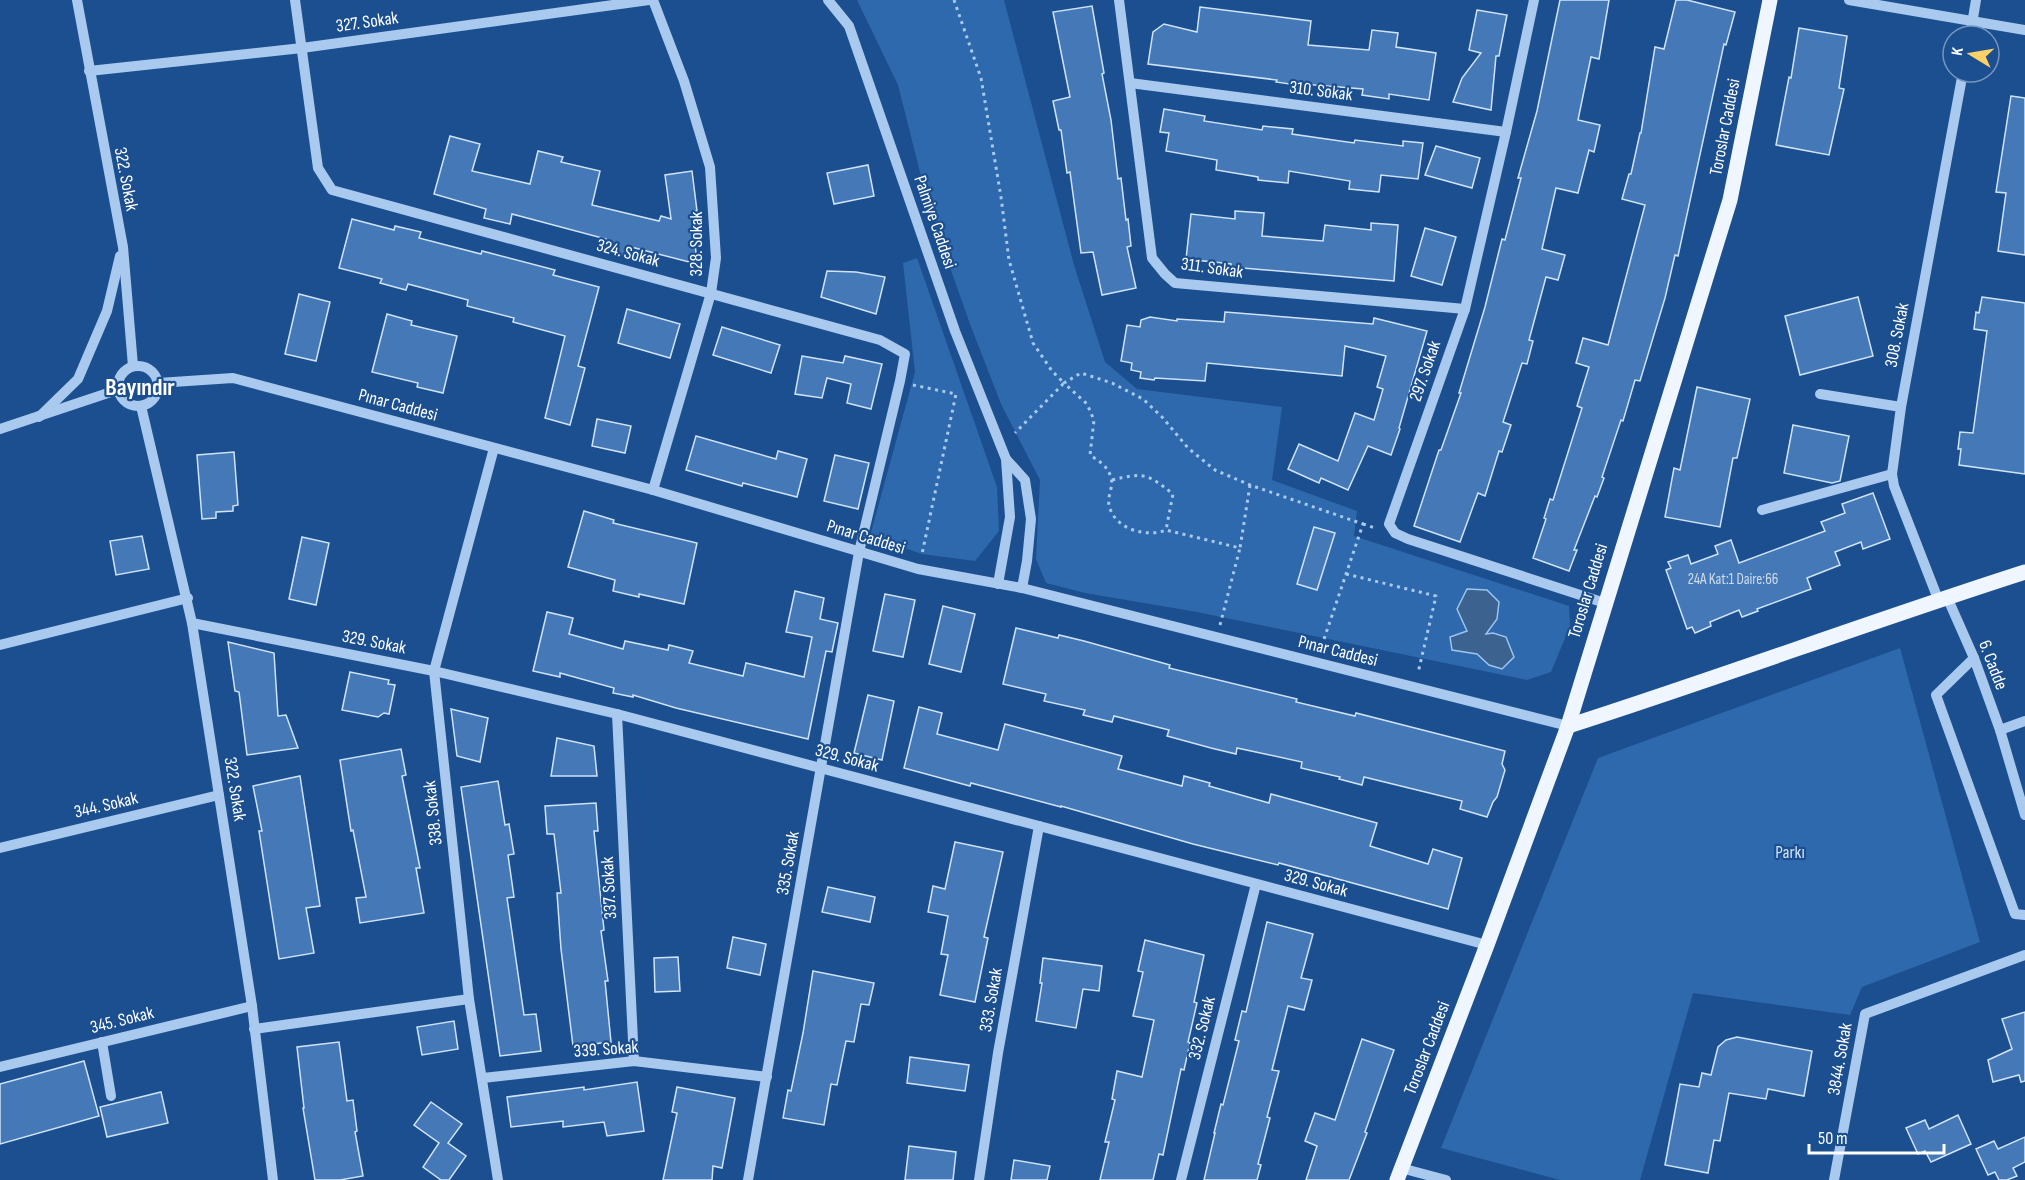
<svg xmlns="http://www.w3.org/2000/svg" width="2025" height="1180" viewBox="0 0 2025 1180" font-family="'Sofia Sans Condensed',sans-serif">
  <rect width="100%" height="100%" fill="#1b4f8f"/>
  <g fill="#2e69ad">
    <path d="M857 0H1004L1074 265 1105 362 1137 389 1282 407 1272 480 1357 511 1354 536 1569 606 1570 626 1551 672 1527 680 1197 612 1085 593 1046 583 1036 559 1040 480 1001 404 970 324 929 208 898 85Z"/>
    <path d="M917 258 997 487 999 531 975 561 922 554 870 536 915 372 903 263Z"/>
    <path d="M1900 648 1980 942 1862 987 1850 1015 1693 993 1640 1180H1560L1441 1148 1598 758Z"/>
  </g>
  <path fill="#3c6290" stroke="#9cc4f0" stroke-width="1.5" d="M1467 589 1487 590 1499 602 1497 619 1486 634 1493 633 1506 637 1514 657 1502 669 1489 665 1477 654 1452 650 1450 637 1467 631 1457 609Z"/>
  <g fill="#4478b7" stroke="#cfe3fa" stroke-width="1.5">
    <path d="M1560 0H1609L1599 59 1591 57 1578 120 1600 125 1594 152 1589 150 1578 193 1556 188 1542 249 1565 255 1558 280 1546 277 1529 340 1533 341 1527 364 1522 363 1503 422 1511 425 1502 452 1499 451 1485 496 1478 493 1460 542 1414 526 1439 450H1441L1461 393H1459L1485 307 1502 239 1505 240 1521 178H1518L1537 111Z"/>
    <path d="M1676 0H1687L1735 12 1726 45 1724 44 1678 256 1675 255 1665 298 1640 381 1635 380 1623 421 1621 420 1602 477 1604 478 1597 497 1595 496 1574 550H1577L1569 571 1533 558 1546 519 1544 518 1550 499 1553 500 1582 408 1577 406 1589 367 1576 363 1583 338 1608 345 1645 205 1622 199 1629 174H1631L1640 133H1641L1655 47 1664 49Z"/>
    <path d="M1092 6 1104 73 1102 74 1111 120 1118 179 1121 178 1126 220 1128 219 1131 246 1127 247 1136 288 1102 295 1093 252 1081 253 1070 172 1067 173 1061 130H1059L1053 101 1070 97 1053 12Z"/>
    <path d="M1200 7 1311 21 1308 45 1369 50 1372 30 1398 33 1396 47 1436 53 1429 100 1389 94V99L1362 95 1363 89 1303 84V86L1276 82 1277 80 1148 64 1153 32 1164 24 1197 32Z"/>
    <path d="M1477 10 1507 15 1499 56H1496L1491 110 1453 102 1462 78 1481 53 1469 50Z"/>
    <path d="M1799 28 1847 36 1839 88 1844 89 1829 155 1776 145 1789 77 1791 78Z"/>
    <path d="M2011 96 2025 98V255L1998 251 2006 193 1996 192Z"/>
    <path d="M1164 109 1205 116 1204 121 1262 130 1263 126 1293 129 1292 134 1354 143 1355 140 1403 146V141L1423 143 1418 179 1381 175 1379 192 1349 189 1350 181 1289 171 1288 183 1258 180V177L1216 170 1217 160 1166 151 1169 133 1160 132Z"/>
    <path d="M450 136 480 144 472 171 530 184 538 151 563 157 561 162 600 171 592 205 659 221 661 216 671 219 665 175 692 171 697 211H692L697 264 631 247 629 257 603 250 606 239 512 214 510 224 484 218 486 209 434 194Z"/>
    <path d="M1436 146 1480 158 1472 188 1425 175Z"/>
    <path d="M868 165 874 196 834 204 827 173Z"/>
    <path d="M1235 211 1264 213 1262 236 1323 241 1325 225 1371 230V223L1398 225 1394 281 1231 267V264L1186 259 1191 214 1235 219Z"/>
    <path d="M352 219 394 230 395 226 421 232 419 238 481 254 482 251 555 270 553 275 599 287 578 366 585 368 570 425 545 418 565 336 513 322 514 318 467 306 468 300 408 284 406 290 380 283 382 279 339 268Z"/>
    <path d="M1425 228 1456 237 1442 285 1411 276Z"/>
    <path d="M827 271 856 272 885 277 876 314 821 297Z"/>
    <path d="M299 294 330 302 316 361 285 354Z"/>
    <path d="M1858 297 1873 356 1800 375 1785 316Z"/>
    <path d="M1982 297 2025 303V474L1959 465 1961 449H1958L1960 432 1973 433 1987 331 1974 329 1976 312 1979 313Z"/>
    <path d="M627 309 680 324 670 358 618 343Z"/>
    <path d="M1225 312 1373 324 1374 318 1427 331 1399 428 1400 429 1391 455 1368 446 1348 490 1321 478 1319 483 1288 469 1299 444 1338 461 1355 413 1374 420 1383 389 1377 387 1386 356 1345 346 1342 376 1207 363 1205 381 1155 378 1154 380 1140 378 1141 372 1131 370 1132 363 1121 361 1127 325 1140 327 1141 320 1150 317 1177 321V319L1224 322Z"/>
    <path d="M387 314 412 321 411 325 457 336 443 393 417 387 418 383 372 372Z"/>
    <path d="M722 327 780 345 771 373 713 355Z"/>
    <path d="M802 356 843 363 845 356 882 364 871 409 847 403 851 384 827 378 822 398 795 394Z"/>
    <path d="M1697 387 1750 399 1737 458H1733L1720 527 1665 517 1674 468 1680 470Z"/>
    <path d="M597 419 631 426 625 453 592 446Z"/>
    <path d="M1793 425 1849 436 1840 481 1832 483 1784 473Z"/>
    <path d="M696 436 776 459 778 451 807 459 797 497 743 483 742 486 686 470Z"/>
    <path d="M234 452 238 505 233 506V511L216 512V518L202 519 197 455Z"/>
    <path d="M835 455 869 463 858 509 824 501Z"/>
    <path d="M1873 493 1890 539 1863 549 1861 542 1835 552 1840 565 1807 578 1811 589 1757 609 1758 611 1742 617 1739 610 1710 622 1711 626 1695 633 1692 627 1687 629 1666 570 1671 568 1668 562 1688 555 1691 564 1718 554 1715 546 1731 540 1739 563 1825 531 1821 522 1845 513 1842 504Z"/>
    <path d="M584 511 614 520 613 523 697 543 684 604 639 594V597L613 591 615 580 568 567Z"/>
    <path d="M1314 527 1335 533 1317 590 1297 584Z"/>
    <path d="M142 536 149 569 116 575 110 541Z"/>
    <path d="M302 537 329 543 316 605 289 599Z"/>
    <path d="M795 591 824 598 820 619 838 623 832 652 826 651 808 739 676 708 633 695V697L613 693 614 688 560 673V677L533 671 547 612 573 618 569 634 623 649 625 641 668 650 669 645 693 651 689 663 743 676 746 663 804 677 812 637 786 632Z"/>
    <path d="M885 594 915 600 903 657 873 651Z"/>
    <path d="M943 606 975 614 961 672 929 664Z"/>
    <path d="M1016 628 1058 638 1059 635 1084 641 1170 665 1169 668 1297 699 1296 702 1355 716 1356 713 1505 751 1502 764 1505 770 1497 797 1493 802 1487 817 1460 809 1462 801 1364 777 1362 785 1339 779 1340 777 1301 768 1302 762 1237 748 1236 754 1211 748 1167 736 1169 730 1114 716 1112 722 1083 715 1085 710 1044 701 1046 694 1003 684Z"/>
    <path d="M228 642 274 653 278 716 286 715 298 748 247 755 239 692 235 691Z"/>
    <path d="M350 672 389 680 388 684 395 685 389 714 384 713 378 717 342 710Z"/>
    <path d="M868 695 894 701 882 760 854 753Z"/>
    <path d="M919 707 942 713 937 734 998 750 1005 724 1122 756 1118 769 1182 786 1184 776 1210 783 1209 786 1269 803 1271 794 1377 823 1370 846 1428 864 1433 849 1462 858 1448 909 1279 863 1278 865 1193 844 1061 806V807L971 783 970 786 904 768Z"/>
    <path d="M451 709 488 718 480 762 457 756Z"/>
    <path d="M557 738 594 746 597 776H551Z"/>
    <path d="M401 749 406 775 402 776 420 868H416L424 913 360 923 356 898 366 897 353 830 351 831 340 760Z"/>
    <path d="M300 776 320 906 306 908 314 953 279 959 259 831H262L253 786Z"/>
    <path d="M498 781 505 825 509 824 514 854 508 855 514 897 507 898 524 1015 536 1014 541 1051 500 1056 461 787Z"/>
    <path d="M596 803 598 831H594L604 930 601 931 608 981H605L611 1042 573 1046 561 949 557 893H561L554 834H547L545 806Z"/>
    <path d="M955 842 1003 852 984 937 988 938 975 1002 940 995 948 955 941 954 948 916 928 912 933 886 945 889Z"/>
    <path d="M828 887 875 897 870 922 822 912Z"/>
    <path d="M1267 922 1313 934 1301 978 1312 980 1304 1010 1288 1006 1272 1070 1279 1071 1267 1117 1270 1118 1258 1164 1261 1165 1257 1180H1204L1215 1133H1214L1221 1104 1223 1105 1239 1041 1235 1040 1242 1011 1246 1012Z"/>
    <path d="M733 937 766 944 760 975 727 968Z"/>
    <path d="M1145 940 1204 955 1194 1002 1197 1003 1188 1042 1190 1043 1184 1070 1181 1069 1163 1155 1159 1154 1153 1180H1100L1109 1142H1105L1115 1100 1112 1099 1117 1071 1142 1077 1154 1020 1133 1016 1143 972 1138 971Z"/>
    <path d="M678 957 680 991 655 992 654 958Z"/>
    <path d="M1043 958 1102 966 1099 991 1083 989 1076 1028 1036 1021 1042 983H1040Z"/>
    <path d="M813 971 874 983 869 1005 861 1004 854 1042 846 1041 837 1085 831 1084 824 1125 783 1118 788 1090 791 1091 803 1033Z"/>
    <path d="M2025 1012V1081L2021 1082 2019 1075 1993 1082 1988 1060 2012 1049 2002 1019Z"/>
    <path d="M454 1021 458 1049 422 1055 417 1027Z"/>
    <path d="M1737 1037 1812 1051 1804 1096 1768 1089 1766 1099 1729 1093 1720 1141 1714 1140 1708 1173 1665 1165 1680 1084 1699 1087 1702 1073 1711 1075 1718 1047 1726 1040Z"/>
    <path d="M1362 1039 1394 1050 1365 1132 1367 1133 1349 1180H1306L1317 1146 1305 1141 1315 1113 1335 1120Z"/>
    <path d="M339 1042 347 1101 353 1100 357 1131 355 1132 363 1176 340 1180H315L303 1108H304L297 1047Z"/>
    <path d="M910 1057 969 1065 965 1091 907 1083Z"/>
    <path d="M84 1061 99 1116 0 1144V1084Z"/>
    <path d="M637 1082 644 1131 607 1136 604 1122 563 1127V1121L511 1127 507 1097 584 1087V1090Z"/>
    <path d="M677 1087 735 1098 722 1168 713 1166 712 1180H663L677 1113 672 1112Z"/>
    <path d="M161 1092 168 1123 107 1137 100 1107Z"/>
    <path d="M431 1102 462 1124 448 1143 466 1156 449 1180H441L423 1167 439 1143 414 1125Z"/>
    <path d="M1958 1115 1971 1144 1931 1162 1925 1151 1918 1154 1906 1128 1925 1120 1929 1129Z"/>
    <path d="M2025 1137V1162L2013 1168 2017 1176 2007 1180H1999L1995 1172 1988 1175 1976 1149 1994 1141 1998 1149Z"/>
    <path d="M909 1146 956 1152 953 1180H905Z"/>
    <path d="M1014 1160 1050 1166 1047 1180H1011Z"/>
  </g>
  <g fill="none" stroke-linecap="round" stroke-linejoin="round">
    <g stroke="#a9c9ee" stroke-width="3" stroke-dasharray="3 4.5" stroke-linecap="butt">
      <path d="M954 0 981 78 1001 197 1009 260 1033 343 1052 371 1064 383 1015 433"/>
      <path d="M913 385 956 394 922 554"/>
      <path d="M1112 480C1144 472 1148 474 1173 494L1166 530"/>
      <path d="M1250 485 1240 548 1166 530C1146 538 1114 529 1109 505 1107 496 1114 486 1111 478 1108 466 1099 461 1090 455L1094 420 1087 404 1064 383 1081 373 1112 383 1143 399 1162 417 1188 448 1215 470 1250 485 1363 524 1321 648"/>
      <path d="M1363 524 1375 528"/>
      <path d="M1346 574 1436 596 1418 673"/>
      <path d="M1220 625 1240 548"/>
    </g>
    <g stroke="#a9c9ee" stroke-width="10">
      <path d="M77 0 123 247 133 366"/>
      <path d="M295 0 318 168 332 190 880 340 905 354 900 381 859 552 748 1180"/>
      <path d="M828 0 849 26 955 331 1006 459 1010 517 998 584"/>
      <path d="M1119 0 1152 258 1165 274 1175 283 1465 309"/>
      <path d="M1534 0 1506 132 1465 309 1389 524 1395 533 1408 539 1605 603"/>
      <path d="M1849 0 2025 30"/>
      <path d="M1970 36 1976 0"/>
      <path d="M89 71 302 48 649 0"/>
      <path d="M1130 83 1506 132"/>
      <circle cx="138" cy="386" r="20"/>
      <path d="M158 383 233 378 653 490 918 569 1022 588 1568 726"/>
      <path d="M1820 394 1901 407"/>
      <path d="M141 406 192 623 252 1006 273 1180"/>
      <path d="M39 417 78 379 107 311 120 256"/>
      <path d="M0 429 117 390"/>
      <path d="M494 448 434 671 469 999 498 1180"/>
      <path d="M1006 459 1025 480 1031 519 1027 561 1022 588"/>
      <path d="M653 490 711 293 716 258 710 167 684 81 653 0"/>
      <path d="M1762 510 1892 474"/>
      <path d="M1947 597 1974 658 2000 730 2025 815"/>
      <path d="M1938 599 1894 486 1892 474 1901 407 1963 72"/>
      <path d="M192 623 434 671 617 714 1487 945"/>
      <path d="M0 645 188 598"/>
      <path d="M1974 658 1936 695 2015 914 2025 915"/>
      <path d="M617 714 634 1061"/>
      <path d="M2000 730 2025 721"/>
      <path d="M0 848 219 795"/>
      <path d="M254 1029 469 999"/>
      <path d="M102 1042 111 1096"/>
      <path d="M0 1067 252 1006"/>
      <path d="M483 1078 634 1061 767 1077"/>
      <path d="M1401 1168 1446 1180"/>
      <path d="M979 1180 998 1053 1039 826"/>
      <path d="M1181 1180 1256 884"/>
      <path d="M1834 1180 1865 1014 2025 955"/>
    </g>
    <g stroke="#f0f6ff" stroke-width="15">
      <path d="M1568 726C1721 677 1872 621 2025 572"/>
      <path d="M1397 1180 1487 945 1568 726 1730 200 1770 0"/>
    </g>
  </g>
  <g text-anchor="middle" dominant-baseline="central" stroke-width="4.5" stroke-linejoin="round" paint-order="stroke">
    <g font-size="15" fill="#d0dded">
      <text x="1733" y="579">24A Kat:1 Daire:66</text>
    </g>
    <g font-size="18" fill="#fff" stroke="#1b4f8f">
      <text transform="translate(367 22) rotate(-8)">327. Sokak</text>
      <text transform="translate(1321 91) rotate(7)">310. Sokak</text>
      <text transform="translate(1725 127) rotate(-79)">Toroslar Caddesi</text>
      <text transform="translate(126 179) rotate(79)">322. Sokak</text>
      <text transform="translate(935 222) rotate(71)">Palmiye Caddesi</text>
      <text transform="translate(696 244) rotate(-90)">328. Sokak</text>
      <text transform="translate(628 253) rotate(15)">324. Sokak</text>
      <text transform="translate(1212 268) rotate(8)">311. Sokak</text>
      <text transform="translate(1897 335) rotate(-79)">308. Sokak</text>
      <text transform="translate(1425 371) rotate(-71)">297. Sokak</text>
      <text transform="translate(398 405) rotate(15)">Pınar Caddesi</text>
      <text transform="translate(866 537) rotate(17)">Pınar Caddesi</text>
      <text transform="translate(1588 591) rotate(-73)">Toroslar Caddesi</text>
      <text transform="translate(374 642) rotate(11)">329. Sokak</text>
      <text transform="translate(1338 651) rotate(14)">Pınar Caddesi</text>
      <text transform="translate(1993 665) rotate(69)">6. Cadde</text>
      <text transform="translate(847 758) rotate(15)">329. Sokak</text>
      <text transform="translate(235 789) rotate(81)">322. Sokak</text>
      <text transform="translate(106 805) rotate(-13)">344. Sokak</text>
      <text transform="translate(433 813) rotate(-96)">338. Sokak</text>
      <text transform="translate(788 863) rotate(-80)">335. Sokak</text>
      <text transform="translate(1316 883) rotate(15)">329. Sokak</text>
      <text transform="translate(609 888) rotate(-93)">337. Sokak</text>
      <text transform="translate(991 1000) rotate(-80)">333. Sokak</text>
      <text transform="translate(122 1020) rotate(-14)">345. Sokak</text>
      <text transform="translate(1202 1028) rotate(-76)">332. Sokak</text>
      <text transform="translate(1427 1048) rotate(-69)">Toroslar Caddesi</text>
      <text transform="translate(606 1049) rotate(-4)">339. Sokak</text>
      <text transform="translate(1840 1059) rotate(-80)">3844. Sokak</text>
    </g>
    <g font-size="18" fill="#cfe3fa" stroke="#1b4f8f">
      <text x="1790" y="852">Parkı</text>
    </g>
    <g font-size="24" font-weight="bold" fill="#fff" stroke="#1b4f8f">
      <text x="140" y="387">Bayındır</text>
    </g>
  </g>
  <g transform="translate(1971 54) rotate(281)"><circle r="28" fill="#1b4f8f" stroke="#7695bc" stroke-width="1.5"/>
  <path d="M0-4.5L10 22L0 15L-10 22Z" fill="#ffd166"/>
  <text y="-9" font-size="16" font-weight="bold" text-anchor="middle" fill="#ffffff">K</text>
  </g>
  <path d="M1809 1144v9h135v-9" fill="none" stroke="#ffffff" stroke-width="3"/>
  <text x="1818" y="1144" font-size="18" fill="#ffffff" stroke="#1b4f8f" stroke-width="4.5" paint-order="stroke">50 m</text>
</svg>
